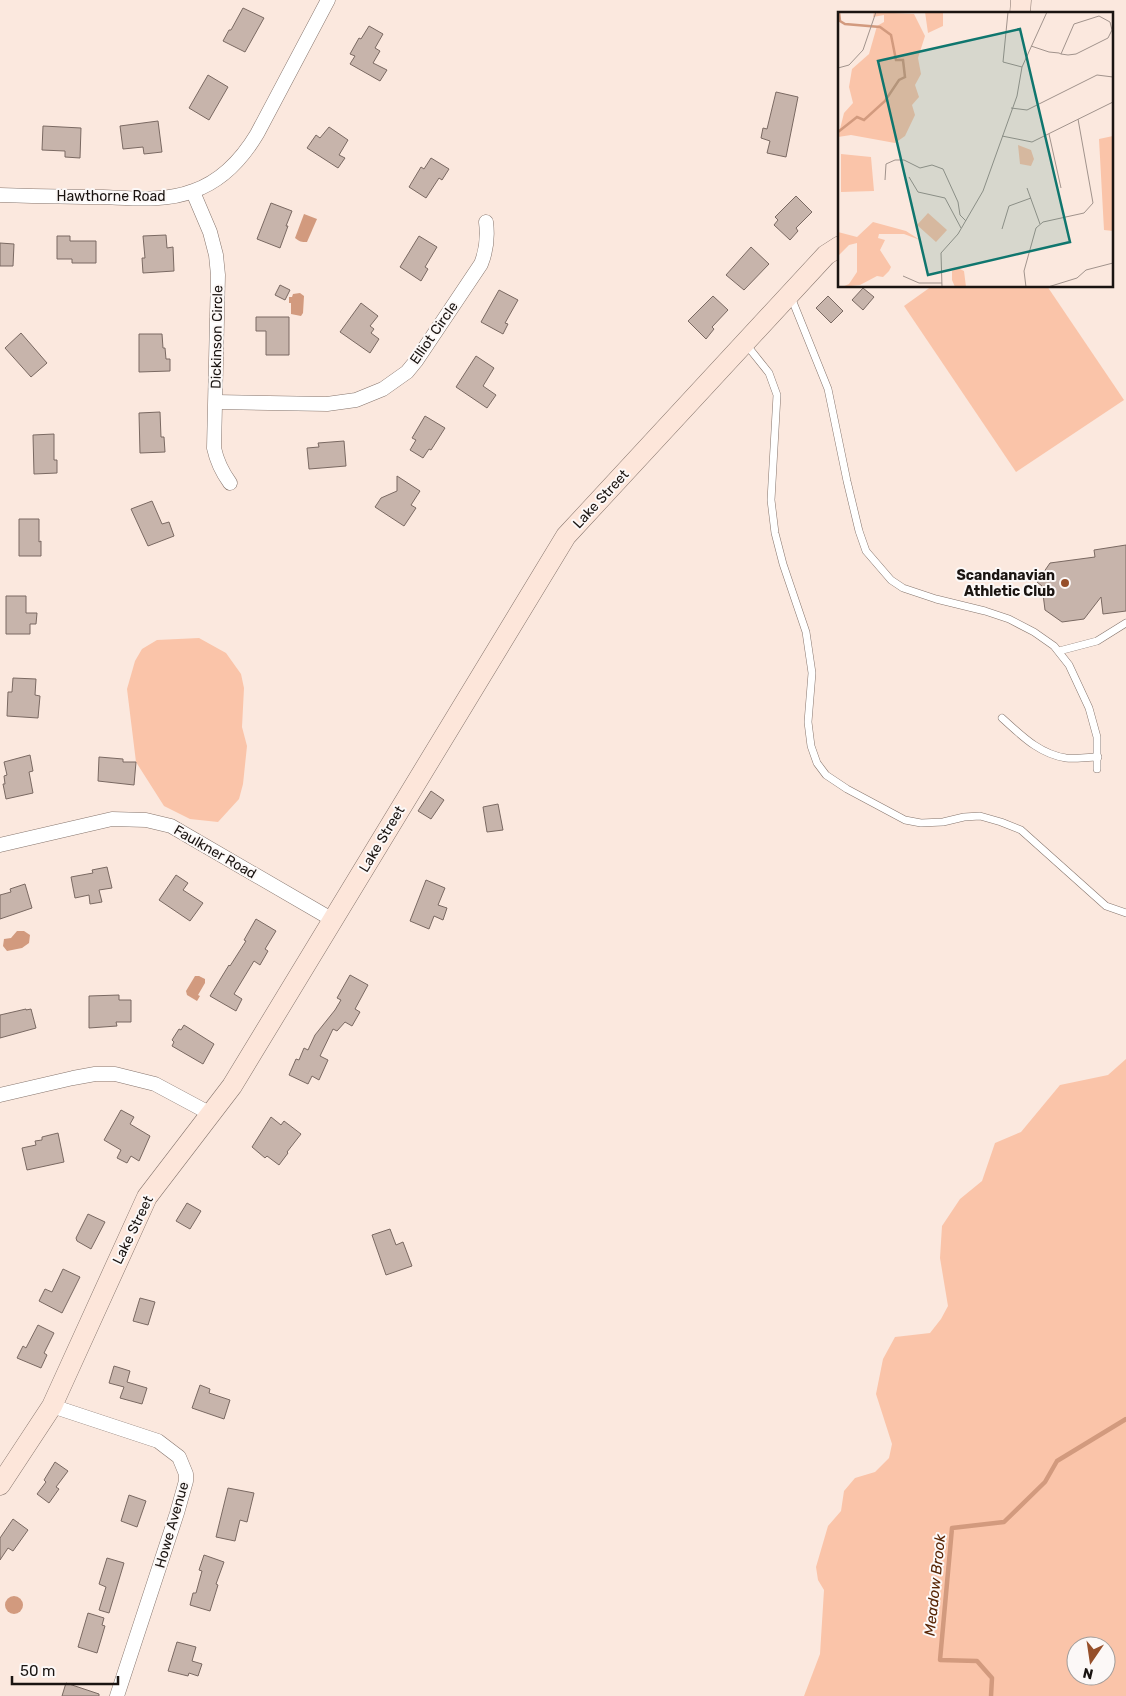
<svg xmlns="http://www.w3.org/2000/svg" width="1126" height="1696" viewBox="0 0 1126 1696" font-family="Rubik,sans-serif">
  <rect width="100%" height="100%" fill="#fbe8de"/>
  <g fill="#fac4a9" fill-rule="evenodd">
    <path d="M932 286H1047L1124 400 1016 472 904 306Z"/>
    <path d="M199 638 226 653 241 674 244 688 242 727 247 746 243 784 239 799 218 822 190 819 164 806 136 762 127 689 135 661 142 649 157 640Z"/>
    <path d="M1126 1059V1696H804L820 1654 824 1590 818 1580 816 1567 828 1526 841 1511 844 1491 855 1478 875 1472 889 1458 892 1444 876 1394 883 1359 895 1337 930 1333 941 1319 948 1306 940 1258 942 1226 960 1199 982 1181 995 1143 1021 1132 1060 1085 1108 1075ZM1076 1646H1106V1676H1076Z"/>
  </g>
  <g fill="#d29a7e">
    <path d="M304 214 317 219 307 242C301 242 300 242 295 238Z"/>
    <path d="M300 293 304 296 303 313 301 316 291 314V303H289V297H292L293 294Z"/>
    <path d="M17 931H24L30 935 29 943 22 948 7 951 3 946 4 939 11 938Z"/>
    <path d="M195 976H199L205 979V983L198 995 200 996 197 1001 187 995 186 991Z"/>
    <circle cx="14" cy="1605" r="9"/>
  </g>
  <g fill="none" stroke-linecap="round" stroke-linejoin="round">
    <path stroke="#d29a7e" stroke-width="4.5" d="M991 1696 992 1678 977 1661 940 1660 952 1528 1004 1522 1045 1482 1057 1461 1126 1419"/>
  </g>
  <g fill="#c7b4ab" stroke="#7a6962">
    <path d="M243 8 264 18 245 52 223 41 229 30H231Z"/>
    <path d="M369 26 383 34 375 48 380 51 373 63 387 70 380 81 350 64 355 56 350 54 359 38 361 39Z"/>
    <path d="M208 75 228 87 209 120 189 108Z"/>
    <path d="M776 92 798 97 786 157 767 153 770 141 761 138 763 128 767 129Z"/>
    <path d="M158 121 162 152 144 154 143 147 123 149 120 126Z"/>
    <path d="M43 126 81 128 80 158 65 157V151L42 150Z"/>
    <path d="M329 127 348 140 339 155 345 158 338 168 307 148 316 135 320 138Z"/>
    <path d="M431 158 449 169 442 180 439 178 426 198 409 187 421 167 424 169Z"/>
    <path d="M796 196 812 212 796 228 798 231 790 240 774 225 778 220 775 217Z"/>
    <path d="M271 203 292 211 286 226H288L280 248 257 239Z"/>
    <path d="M166 235 167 248 173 247 174 271 143 273 142 258H145L143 236Z"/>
    <path d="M57 236H70V241H96V263H72V259H57Z"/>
    <path d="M419 236 437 247 425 267 428 269 421 281 400 267Z"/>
    <path d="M0 243 14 244 13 266H0Z"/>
    <path d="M751 247 769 264 744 290 726 275Z"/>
    <path d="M280 285 290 290 285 300 275 295Z"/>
    <path d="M863 288 874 297 863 310 852 300Z"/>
    <path d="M499 290 518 300 505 323 508 324 503 334 481 322Z"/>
    <path d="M713 296 728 310 712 327 714 329 706 339 688 321Z"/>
    <path d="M828 296 843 311 831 323 816 308Z"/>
    <path d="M361 303 378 316 370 326 374 329 371 333 379 339 370 353 340 332Z"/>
    <path d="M256 317H289V355H266V331H256Z"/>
    <path d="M21 333 47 363 31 377 5 348Z"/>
    <path d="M139 334H162L163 348H165L166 359H170V371L139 372Z"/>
    <path d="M476 356 494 368 483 386 496 395 487 408 456 387Z"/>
    <path d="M160 412 161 437H164L165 452 140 453 139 413Z"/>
    <path d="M425 416 445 428 431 450 429 449 423 458 410 450 416 440 412 438Z"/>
    <path d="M54 434V460H57V473L34 474 33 435Z"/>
    <path d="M344 441 346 466 309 469 307 448 319 447 318 443Z"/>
    <path d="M397 476 420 491 411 505 416 508 404 526 375 507 381 498 397 491Z"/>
    <path d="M152 501 162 524 169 522 174 536 148 546 131 509Z"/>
    <path d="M19 519H39V542L41 541V556H19Z"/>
    <path d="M1126 545V611L1103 614 1101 597 1084 619 1062 622 1045 610 1042 586 1037 582 1050 563 1095 557 1094 550Z"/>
    <path d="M6 596H26V613H37L36 624H30V634H6Z"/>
    <path d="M13 678 36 679 35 695 40 696 38 718 7 716 8 692H12Z"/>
    <path d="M30 755 33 771 29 772 33 793 6 799 3 784H5L4 776 7 775 4 762Z"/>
    <path d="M99 757 123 759V762H136L134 785 98 781Z"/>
    <path d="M431 791 444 800 431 819 418 811Z"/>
    <path d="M498 804 503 830 487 832 483 807Z"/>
    <path d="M107 867 112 888 99 890 102 902 90 904 89 895 75 898 71 877 93 873 92 870Z"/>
    <path d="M176 875 188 883 183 890 203 903 190 921 159 900Z"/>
    <path d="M426 880 445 888 438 905 447 908 443 920 434 916 429 929 410 921Z"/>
    <path d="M25 884 32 908 0 919V895L11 892 10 889Z"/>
    <path d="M256 919 276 931 265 949 268 951 260 965 254 961 234 994 242 999 236 1011 210 996 229 965 230 966 246 941 244 940Z"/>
    <path d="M350 975 368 985 355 1009 360 1012 352 1026 345 1022 337 1031 333 1029 320 1056 328 1060 319 1080 312 1076 308 1084 289 1075 296 1059 299 1060 304 1048 308 1050 315 1035 335 1010 341 1000 337 998Z"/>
    <path d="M119 995V1000H131V1022H116L117 1026 89 1028V996Z"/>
    <path d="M26 1009V1010L31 1009 36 1028 0 1038V1015Z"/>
    <path d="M184 1025 214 1044 203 1064 172 1046 174 1042 172 1040 179 1029 181 1030Z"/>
    <path d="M121 1110 134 1117 130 1124 150 1136 139 1161 131 1156 127 1163 117 1158 121 1150 104 1140Z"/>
    <path d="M271 1117 281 1125 284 1121 301 1134 287 1152 288 1153 279 1165 267 1156 265 1158 252 1147Z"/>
    <path d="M58 1133 64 1162 27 1170 22 1148 36 1145 35 1141 42 1140V1137Z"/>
    <path d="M187 1203 201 1211 190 1229 176 1221Z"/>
    <path d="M88 1214 105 1222 91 1249 77 1241 76 1238Z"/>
    <path d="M390 1229 396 1245 403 1242 412 1266 386 1275 372 1235Z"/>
    <path d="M63 1269 80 1277 62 1313 39 1301 45 1289 52 1292Z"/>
    <path d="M140 1298 155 1302 148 1325 133 1321Z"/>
    <path d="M38 1325 54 1333 44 1353 47 1355 41 1368 17 1358 23 1346 26 1348Z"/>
    <path d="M114 1366 130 1371 127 1382 147 1388 142 1404 120 1398 124 1387 109 1383Z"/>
    <path d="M200 1385 210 1389 209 1393 230 1400 224 1419 192 1408Z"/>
    <path d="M55 1462 68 1471 56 1487 59 1489 49 1503 37 1494 46 1482 44 1480Z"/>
    <path d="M228 1488 254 1493 247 1522 240 1520 235 1541 216 1537Z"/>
    <path d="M129 1495 146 1501 137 1527 121 1521Z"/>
    <path d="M13 1519 28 1530 13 1551 8 1548 0 1560V1538Z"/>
    <path d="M204 1555 224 1562 216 1584 218 1585 210 1611 190 1605 193 1593H196L202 1571 199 1570Z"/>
    <path d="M107 1558 124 1563 109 1613 99 1610 106 1587 99 1584Z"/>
    <path d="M88 1613 104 1618 102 1625 105 1626 97 1653 78 1647Z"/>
    <path d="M177 1642 196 1647 192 1661 202 1664 198 1676 189 1673 188 1676 168 1671Z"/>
    <path d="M66 1683 99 1694V1696H62Z"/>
  </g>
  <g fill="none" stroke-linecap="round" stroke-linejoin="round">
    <defs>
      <g id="lane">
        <path d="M791 297 828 389 847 481 859 531 866 551 891 580 903 588 936 599 985 611 1009 619 1034 632 1054 646 1069 665 1089 708 1097 737V769"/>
        <path d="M745 343 769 373 777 395 771 500 775 533 783 564 806 632 812 673 808 722 811 746 817 763 826 775 847 789 905 820 921 823 943 822 964 817 980 816 1001 822 1021 830 1106 906 1126 913"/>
        <path d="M1059 651 1097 641 1126 623"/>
        <path d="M1002 718C1021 735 1039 754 1066 758 1076 759 1087 757 1098 757"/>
      </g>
      <g id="street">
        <path d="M193 192 210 232 216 255 218 275 214 448C217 462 222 472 230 483"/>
        <path d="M0 195C34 196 68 197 103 197 132 198 165 202 193 191 222 181 242 159 257 134L328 0"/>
        <path d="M216 402 327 404 356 400 383 389 407 372 416 361 481 264C487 249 488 237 486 222"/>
        <path d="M0 845 112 819 146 820 171 826 333 920"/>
        <path d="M0 1095 73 1078 95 1074H115L155 1084 211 1114"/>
        <path d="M52 1406 158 1441 179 1457 186 1474V1481L177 1513 117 1696"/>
      </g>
      <g id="secondary">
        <path d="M1020 14 1021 0"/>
        <path d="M0 1485 52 1406 147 1197 232 1086 566 536 826 255 840 246"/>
      </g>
    </defs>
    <use href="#lane" stroke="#86756d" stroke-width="8"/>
    <use href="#street" stroke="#86756d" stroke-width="15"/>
    <use href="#secondary" stroke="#86756d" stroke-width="21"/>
    <use href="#lane" stroke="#fff" stroke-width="7"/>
    <use href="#street" stroke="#fff" stroke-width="14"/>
    <use href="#secondary" stroke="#fde6da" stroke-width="20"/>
  </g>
  <circle fill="#964f2a" stroke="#fcf8f7" stroke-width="2" cx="1065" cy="583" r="5"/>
  <g text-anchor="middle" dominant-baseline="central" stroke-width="4" stroke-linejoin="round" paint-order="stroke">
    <g font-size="14" fill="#1a1411" stroke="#fcf8f7">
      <text x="111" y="196">Hawthorne Road</text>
      <text transform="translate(434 333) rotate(-55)">Elliot Circle</text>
      <text transform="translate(217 337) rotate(-89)">Dickinson Circle</text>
      <text transform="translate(601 499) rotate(-47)">Lake Street</text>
      <text transform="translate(382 839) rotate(-59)">Lake Street</text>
      <text transform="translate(215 852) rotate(30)">Faulkner Road</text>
      <text transform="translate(133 1230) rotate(-64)">Lake Street</text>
      <text transform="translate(172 1525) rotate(-74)">Howe Avenue</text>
    </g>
    <g font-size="14" font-weight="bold" fill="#1a1411" stroke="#fcf8f7" text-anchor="end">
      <text x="1055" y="575">Scandanavian<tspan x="1055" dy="16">Athletic Club</tspan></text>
    </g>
    <g font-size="15" font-style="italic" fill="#572404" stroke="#fcf8f7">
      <text transform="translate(935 1585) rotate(-84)">Meadow Brook</text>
    </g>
  </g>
  <g transform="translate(838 12)">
    <rect width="275" height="275" fill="#fbe8de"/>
    <path d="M36 0 76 2 87 24 80 46 83 62 77 73 81 85 74 93 77 103 67 124 57 131 13 123 0 125 6 101 15 91 11 75 14 57 31 42 39 14 46 10V3L35 5ZM87 0H105V14L90 21ZM275 124V219L266 218 261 127ZM180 133 193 138 196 147 193 154 182 152ZM3 142 33 145 36 179 3 180ZM90 201 109 218 98 230 79 213ZM35 210 68 219 82 228 66 222H41L40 226 47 228 42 238 53 255 51 259 45 265 39 264 22 273 4 275 11 272 19 260V231L11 233 0 244V220L19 225ZM120 256 126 259 128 275H117L114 268V259Z" fill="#fac4a9"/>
    <path fill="none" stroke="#d29a7e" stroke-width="2.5" d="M0 120 19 105 26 108 47 89 61 68 67 65 65 48H58L53 23 42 15 7 12 2 9 1 0"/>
    <path fill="none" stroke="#a1938c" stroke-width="1" d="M170 0 165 50 184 55M193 34 211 40 221 41 223 42 230 43 238 42 270 26 274 18 272 10 261 4 236 12 223 42M0 56 11 53 25 38 38 0M173 96 189 98 259 63 275 65M211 122 223 176M164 124 194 130 275 90M71 165 80 180 107 186 123 216M47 168 48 152 57 148H66L82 156 94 153 105 157 120 190 122 203 128 209M189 176 202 212M164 217 171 194 193 186M65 264 81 271H104M104 275 103 241 120 222 145 179 179 84 184 55 209 0M188 275 186 259 198 216 205 210 246 201 255 191 240 107M210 275 239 266 248 258 275 251"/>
    <path fill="#0f766e" fill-opacity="0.15" stroke="#0f766e" stroke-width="2.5" d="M182 17 232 230 90 263 40 49Z"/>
    <rect width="275" height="275" fill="none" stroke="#1a1411" stroke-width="2.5"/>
  </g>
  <g transform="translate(1091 1661) rotate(193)"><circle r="24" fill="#fcf8f7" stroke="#a29d9b"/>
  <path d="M0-4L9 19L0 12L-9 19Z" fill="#964f2a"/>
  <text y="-8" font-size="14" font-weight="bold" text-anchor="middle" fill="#1a1411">N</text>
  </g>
  <path d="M12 1676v8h106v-8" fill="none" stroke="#1a1411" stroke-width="2.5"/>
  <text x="20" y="1676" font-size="15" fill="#1a1411" stroke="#fcf8f7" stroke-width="4" paint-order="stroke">50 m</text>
</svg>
